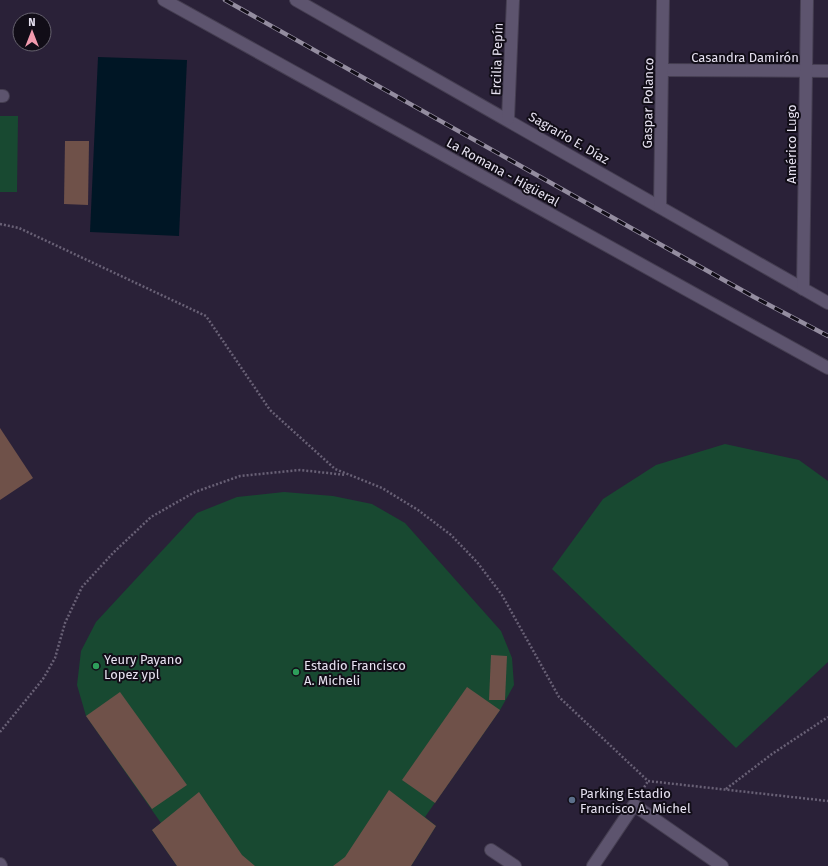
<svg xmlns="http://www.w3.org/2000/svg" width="828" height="866" viewBox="0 0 828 866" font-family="'Fira Sans',sans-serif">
  <rect width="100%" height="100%" fill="#2a2138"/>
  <g fill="#184931">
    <path d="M0 116H18L17 192H0Z"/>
    <path d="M725 444 799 460 828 481V662L736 748 552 569 603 499 656 465Z"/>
    <path d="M284 492 333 496 372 504 405 523 501 631 512 658 514 685 500 710 425 817 436 826 411 866H177L152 830 161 823 86 716 77 685 81 651 96 622 197 513 237 497Z"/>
  </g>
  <path fill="#001625" d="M98 57 187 60 179 236 90 232Z"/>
  <g fill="#6f5149">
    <path d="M65 141H89L88 205 64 204Z"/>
    <path d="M0 428 33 478 0 500Z"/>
    <path d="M491 655 507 656 505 700H489Z"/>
    <path d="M467 687 500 710 435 803 402 780Z"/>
    <path d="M120 692 187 785 152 809 86 716Z"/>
    <path d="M389 790 436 826 411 866H333L345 857Z"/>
    <path d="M199 792 242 855 255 866H177L152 830Z"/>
  </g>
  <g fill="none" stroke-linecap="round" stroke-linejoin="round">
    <defs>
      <g id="minor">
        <path d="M164 0 828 368"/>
        <path d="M296 0 828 303"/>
        <path d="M662 70 828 71"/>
        <path d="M0 96H3"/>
        <path d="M508 119 513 0"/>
        <path d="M660 207 663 0"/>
        <path d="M803 289 807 0"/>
        <path d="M491 850 515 866"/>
        <path d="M0 864 1 866"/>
        <path d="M593 866 634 805 722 866"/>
      </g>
    </defs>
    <use href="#minor" stroke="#453e51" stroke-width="14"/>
    <g stroke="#696176" stroke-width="2.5" stroke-dasharray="2 2" stroke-linecap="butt">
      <path d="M0 224 19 228 206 316 270 410 335 469 382 488 418 510 451 535 477 562 502 595 559 697 648 781 828 801"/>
      <path d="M0 732 43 679 55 658 65 623 82 587 113 553 151 517 195 492 240 476 300 470 346 475"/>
      <path d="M726 789 772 754 828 717"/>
      <path d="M640 794 648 781"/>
    </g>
    <use href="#minor" stroke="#5d546e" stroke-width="12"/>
    <defs>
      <path id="rail" d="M225 0 754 297 828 336"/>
    </defs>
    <use href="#rail" stroke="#948da0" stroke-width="4.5"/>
    <use href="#rail" stroke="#110d17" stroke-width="3" stroke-dasharray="9" stroke-linecap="butt"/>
  </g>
  <g fill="#2e9e5b" stroke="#110d17" stroke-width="1.5">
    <circle cx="96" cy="666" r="4"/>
    <circle cx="296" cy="672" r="4"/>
  </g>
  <circle fill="#5c6f8a" stroke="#110d17" stroke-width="1.5" cx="572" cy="800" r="4"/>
  <g text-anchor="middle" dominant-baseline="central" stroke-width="4" stroke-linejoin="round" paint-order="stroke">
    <g font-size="13" fill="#e6e1f0" stroke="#110d17">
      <text x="745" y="57">Casandra Damirón</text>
      <text transform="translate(497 59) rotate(-88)">Ercilia Pepín</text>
      <text transform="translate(648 103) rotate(-89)">Gaspar Polanco</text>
      <text transform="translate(569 138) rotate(30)">Sagrario E. Díaz</text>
      <text transform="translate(791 144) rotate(-90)">Américo Lugo</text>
      <text transform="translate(503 172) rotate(29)">La Romana - Higüeral</text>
    </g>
    <g font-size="13" fill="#e6e1f0" stroke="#110d17" text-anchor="start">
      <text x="104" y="659">Yeury Payano<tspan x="104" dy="15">Lopez ypl</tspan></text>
      <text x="304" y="665">Estadio Francisco<tspan x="304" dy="15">A. Micheli</tspan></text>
      <text x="580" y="793">Parking Estadio<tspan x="580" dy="15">Francisco A. Michel</tspan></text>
    </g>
  </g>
  <g transform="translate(32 32)"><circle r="19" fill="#110d17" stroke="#66626e"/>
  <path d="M0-3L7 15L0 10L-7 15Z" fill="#f29aae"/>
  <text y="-6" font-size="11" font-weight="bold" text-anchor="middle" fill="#e6e1f0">N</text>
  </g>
</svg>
